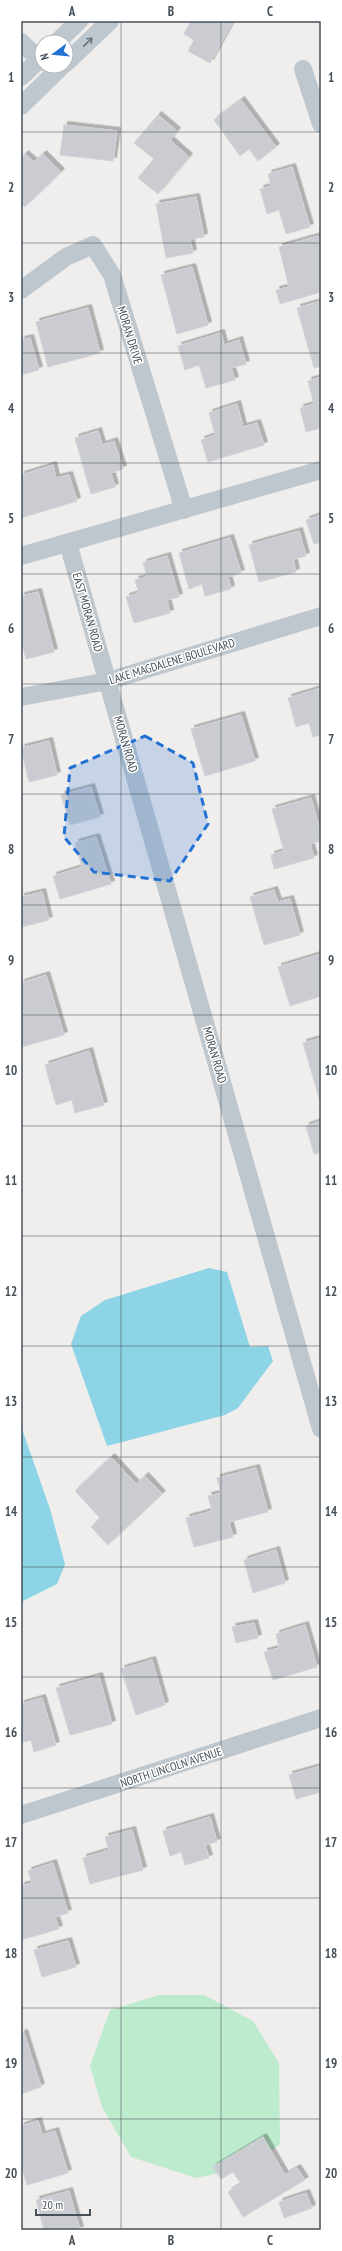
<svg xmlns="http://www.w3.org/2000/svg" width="342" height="2251" viewBox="0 0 342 2251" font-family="'PT Sans Narrow',sans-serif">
  <defs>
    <filter id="shadow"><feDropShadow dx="3.5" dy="-3.5" stdDeviation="0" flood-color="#0004"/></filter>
  </defs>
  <rect width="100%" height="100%" fill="#f0eded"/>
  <path fill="#bdebce" d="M159 1995H204L253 2021 279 2063 280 2144 251 2166 196 2178 131 2157 102 2107 90 2066 110 2010Z"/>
  <g fill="#8cd4e6">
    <path d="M209 1268 227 1272 250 1347 268 1346 273 1361 238 1408 225 1415 107 1446 71 1344 81 1316 105 1300Z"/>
    <path d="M21 1426 50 1509 65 1564 57 1584 21 1602Z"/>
  </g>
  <g fill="#caccd1" stroke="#d1d3d8" filter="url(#shadow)">
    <path d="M191 21H233L210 63 188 51 194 40 184 34Z"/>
    <path d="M241 100 276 147 258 161 249 149 240 156 214 120Z"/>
    <path d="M158 115 177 131 170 140 189 157 158 194 138 178 154 159 134 143Z"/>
    <path d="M64 125 117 131 113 161 60 155Z"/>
    <path d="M25 154 34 162 43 154 61 172 25 207 21 203V158Z"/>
    <path d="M292 167 310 227 286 234 279 210 267 214 260 189 271 186 268 174Z"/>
    <path d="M196 197 204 237 190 239 193 253 166 258 156 204Z"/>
    <path d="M318 236 321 248V292L280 304 276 290 289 287 279 247Z"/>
    <path d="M192 267 208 325 177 334 161 275Z"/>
    <path d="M321 301V366L314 368 297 308Z"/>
    <path d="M88 308 100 353 48 367 36 322Z"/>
    <path d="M221 333 224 345 239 340 246 364 231 368 235 380 206 388 199 365 185 370 178 346Z"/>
    <path d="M30 338 39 370 21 375V340Z"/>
    <path d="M321 377V428L306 432 300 408 314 404 308 381Z"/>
    <path d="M237 404 243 427 257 423 264 445 208 462 201 440 215 435 209 413Z"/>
    <path d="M98 431 102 445 114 441 123 469 111 473 115 487 91 494 75 438Z"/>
    <path d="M53 465 56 478 69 475 77 501 21 518V475Z"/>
    <path d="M321 515V542L314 544 306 520Z"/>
    <path d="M299 531 306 556 293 559 296 572 259 582 249 545Z"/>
    <path d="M230 538 241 573 228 577 231 589 205 596 202 584 189 589 179 553Z"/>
    <path d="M167 556 179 597 167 600 170 613 134 623 126 597 139 593 135 580 147 577 143 563Z"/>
    <path d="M38 592 54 652 26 659 23 647 21 648V596Z"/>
    <path d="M321 688V735L313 737 309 723 296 727 288 698Z"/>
    <path d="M241 715 255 761 205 776 191 729Z"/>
    <path d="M49 741 57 775 29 782 21 748Z"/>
    <path d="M91 787 100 817 70 825 61 795Z"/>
    <path d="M311 798 321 834V841L310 844 314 858 274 869 271 855 284 851 272 809Z"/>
    <path d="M96 837 111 884 60 899 53 876 82 867 75 843Z"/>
    <path d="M274 890 278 902 290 899 300 935 264 945 250 897Z"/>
    <path d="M42 892 49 920 21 927V897Z"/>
    <path d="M321 954V996L290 1006 278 967Z"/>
    <path d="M46 975 64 1035 22 1047 21 983Z"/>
    <path d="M321 1038V1105L303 1043Z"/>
    <path d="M89 1051 104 1105 75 1113 72 1100 56 1105 45 1065Z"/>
    <path d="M321 1121V1152L314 1154 306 1126Z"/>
    <path d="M111 1457 136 1484 145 1476 162 1494 108 1545 91 1527 100 1518 75 1491Z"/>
    <path d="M256 1468 268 1512 229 1522 233 1537 194 1547 186 1518 212 1511 208 1496 221 1493 217 1478Z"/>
    <path d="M276 1550 285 1583 253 1593 244 1560Z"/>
    <path d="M254 1623 258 1638 236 1643 232 1627Z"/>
    <path d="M305 1625 317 1667 273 1680 264 1652 279 1648 276 1634Z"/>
    <path d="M152 1660 165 1705 136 1715 121 1669Z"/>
    <path d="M99 1676 112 1724 70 1735 56 1688Z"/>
    <path d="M42 1698 56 1745 34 1752 31 1740 21 1743V1704Z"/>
    <path d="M321 1766V1792L296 1799 289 1775Z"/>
    <path d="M210 1817 217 1842 205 1845 209 1858 185 1865 181 1852 170 1856 163 1831Z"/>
    <path d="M132 1830 143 1870 90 1884 83 1858 109 1850 105 1837Z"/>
    <path d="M53 1863 68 1913 55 1917 59 1929 21 1940V1886L32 1883 28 1871Z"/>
    <path d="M68 1941 76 1967 42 1977 34 1950Z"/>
    <path d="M24 2033 41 2087 21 2094V2034Z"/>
    <path d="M38 2121 42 2135 55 2131 68 2173 27 2185 21 2164V2126Z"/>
    <path d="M263 2137 285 2175 297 2168 305 2180 243 2217 228 2192 241 2184 233 2172 221 2179 213 2167Z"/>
    <path d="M69 2191 80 2230H44L36 2200Z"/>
    <path d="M306 2193 312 2208 284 2218 279 2202Z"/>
  </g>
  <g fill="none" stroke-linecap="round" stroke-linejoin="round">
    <g stroke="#bec7ce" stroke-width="18">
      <path d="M21 42 42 62"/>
      <path d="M57 42 79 21"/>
      <path d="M66 63 110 21"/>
      <path d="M303 69 321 124"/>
      <path d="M21 77 42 57"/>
      <path d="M21 106 62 66"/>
      <path d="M21 290 66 257 93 245 112 275 184 510"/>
      <path d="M68 543 321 1429"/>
      <path d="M21 556 321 470"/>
      <path d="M21 697 108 681 321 616"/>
      <path d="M21 1815 321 1718"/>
    </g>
  </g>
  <defs><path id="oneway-shaft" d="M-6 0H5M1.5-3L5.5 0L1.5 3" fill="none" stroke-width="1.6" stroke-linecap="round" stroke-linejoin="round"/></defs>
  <use stroke="#6a747c" href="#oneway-shaft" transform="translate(88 42) rotate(-43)"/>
  <path fill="#2372d3" fill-opacity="0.2" stroke="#2372d3" stroke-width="3" stroke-dasharray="8 5" stroke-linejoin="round" d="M145 736 193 763 208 824 170 881 94 872 64 837 70 768Z"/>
  <path fill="none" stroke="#465059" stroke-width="1" stroke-opacity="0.55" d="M121 21V2230M221 21V2230M21 132H321M21 243H321M21 353H321M21 463H321M21 574H321M21 684H321M21 794H321M21 905H321M21 1015H321M21 1126H321M21 1236H321M21 1346H321M21 1457H321M21 1567H321M21 1677H321M21 1788H321M21 1898H321M21 2008H321M21 2119H321"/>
  <g text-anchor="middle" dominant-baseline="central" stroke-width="3" stroke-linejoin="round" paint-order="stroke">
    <g font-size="12" fill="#465059" stroke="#fff">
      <text transform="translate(130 335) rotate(73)">MORAN DRIVE</text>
      <text transform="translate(88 612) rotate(74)">EAST MORAN ROAD</text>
      <text transform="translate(172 661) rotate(-17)">LAKE MAGDALENE BOULEVARD</text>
      <text transform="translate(126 744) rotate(74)">MORAN ROAD</text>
      <text transform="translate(215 1055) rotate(74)">MORAN ROAD</text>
      <text transform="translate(171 1767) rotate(-18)">NORTH LINCOLN AVENUE</text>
    </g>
  </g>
  <rect width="342" height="2251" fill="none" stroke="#ffffff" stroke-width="44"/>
  <g transform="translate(54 54) rotate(254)"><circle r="19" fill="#ffffff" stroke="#b5b9bd"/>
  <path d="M0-3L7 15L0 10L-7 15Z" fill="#2372d3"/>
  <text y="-6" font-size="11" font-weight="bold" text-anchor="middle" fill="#465059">N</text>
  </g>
  <path d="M36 2209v6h54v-6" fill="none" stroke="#465059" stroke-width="2"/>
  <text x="42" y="2209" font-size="12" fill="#465059" stroke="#ffffff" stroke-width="3" paint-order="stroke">20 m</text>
  <rect x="22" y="22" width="298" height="2207" fill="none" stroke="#465059" stroke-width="1.5"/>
  <g font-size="13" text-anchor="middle" font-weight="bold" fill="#465059">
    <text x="72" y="16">A</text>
    <text x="171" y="16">B</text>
    <text x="270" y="16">C</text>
    <text x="11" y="82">1</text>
    <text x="331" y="82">1</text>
    <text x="11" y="192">2</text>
    <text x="331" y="192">2</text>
    <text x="11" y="302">3</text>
    <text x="331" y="302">3</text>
    <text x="11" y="413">4</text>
    <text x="331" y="413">4</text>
    <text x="11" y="523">5</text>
    <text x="331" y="523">5</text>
    <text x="11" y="633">6</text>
    <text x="331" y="633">6</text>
    <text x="11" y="744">7</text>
    <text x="331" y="744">7</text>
    <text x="11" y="854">8</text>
    <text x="331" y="854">8</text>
    <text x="11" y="965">9</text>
    <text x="331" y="965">9</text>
    <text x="11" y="1075">10</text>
    <text x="331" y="1075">10</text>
    <text x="11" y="1185">11</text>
    <text x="331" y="1185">11</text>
    <text x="11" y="1296">12</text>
    <text x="331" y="1296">12</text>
    <text x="11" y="1406">13</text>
    <text x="331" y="1406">13</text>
    <text x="11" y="1516">14</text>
    <text x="331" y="1516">14</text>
    <text x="11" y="1627">15</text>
    <text x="331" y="1627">15</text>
    <text x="11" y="1737">16</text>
    <text x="331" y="1737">16</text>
    <text x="11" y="1847">17</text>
    <text x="331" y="1847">17</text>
    <text x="11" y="1958">18</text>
    <text x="331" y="1958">18</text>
    <text x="11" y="2068">19</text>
    <text x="331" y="2068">19</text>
    <text x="11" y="2178">20</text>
    <text x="331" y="2178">20</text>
    <text x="72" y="2245">A</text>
    <text x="171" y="2245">B</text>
    <text x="270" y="2245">C</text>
  </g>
</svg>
